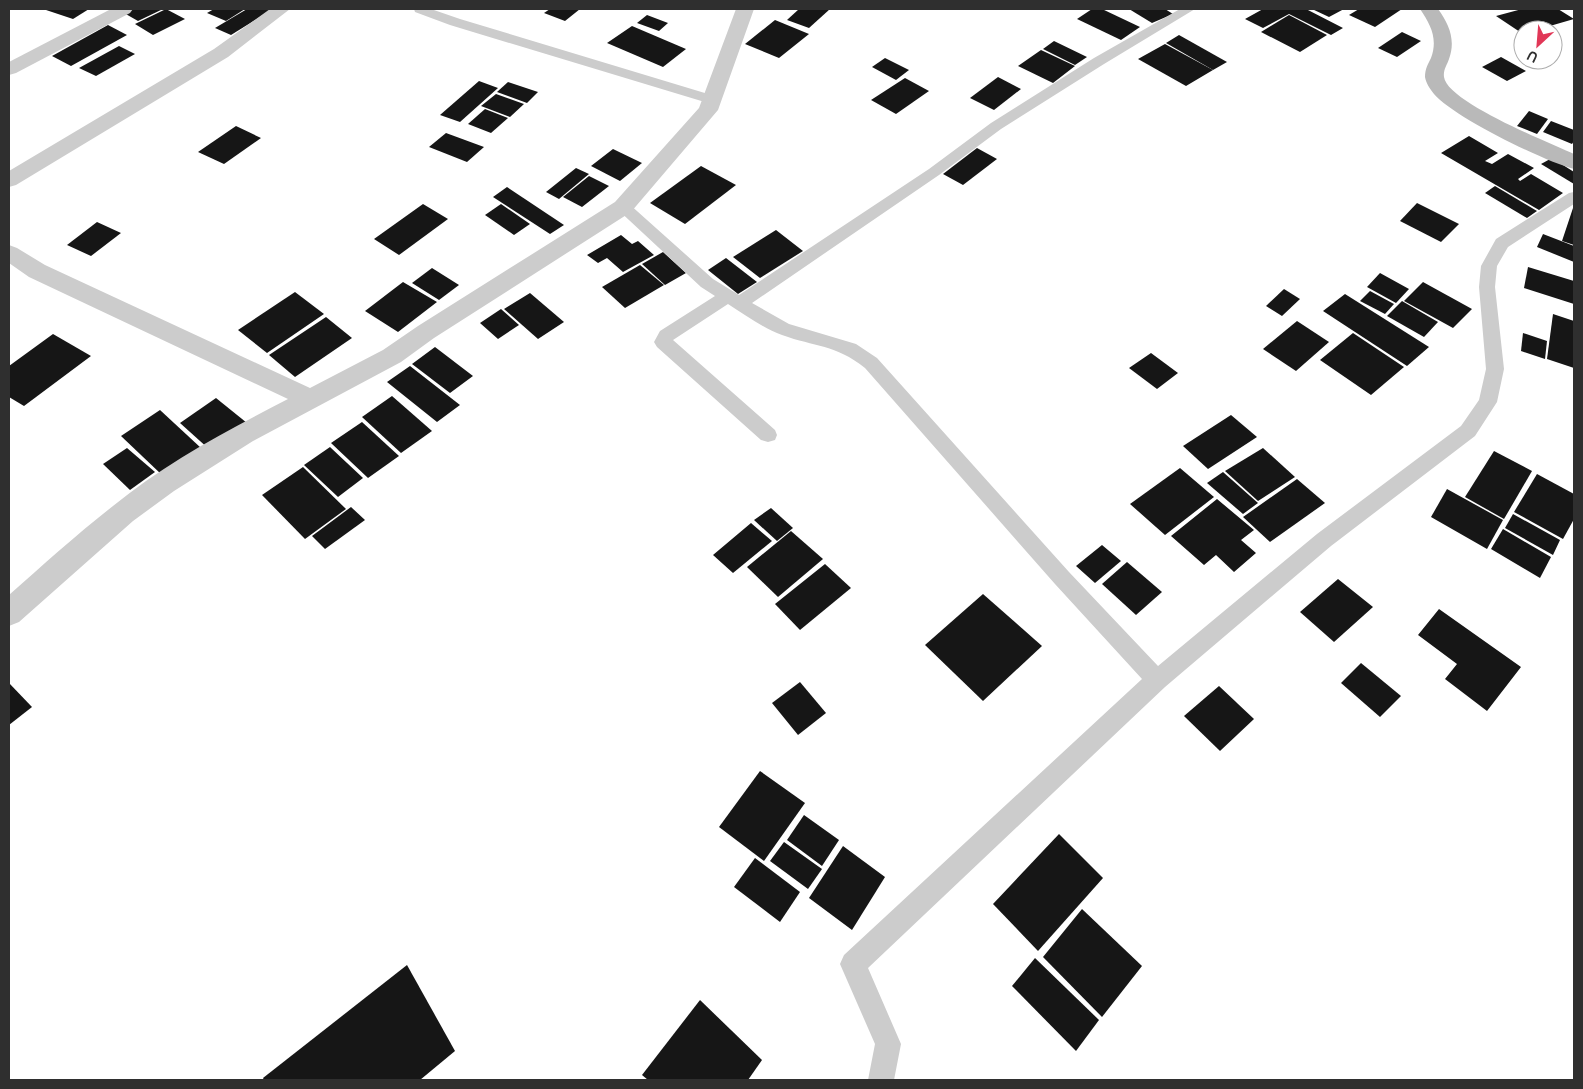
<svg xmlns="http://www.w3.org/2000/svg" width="1583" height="1089" viewBox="0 0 1583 1089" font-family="Cabin,sans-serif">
  <rect width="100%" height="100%" fill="#fff"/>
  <g fill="#161616">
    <path d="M43 9H89L73 19Z"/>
    <path d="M132 9H163L138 21 124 13Z"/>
    <path d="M166 9 185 19 153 35 135 24Z"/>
    <path d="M214 9H245L226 21 207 13Z"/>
    <path d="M247 9 271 10 231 35 215 28Z"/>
    <path d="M550 9H580L565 21 544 13Z"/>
    <path d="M799 9H830L809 28 787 20Z"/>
    <path d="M1092 9H1102L1140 27 1121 40 1077 19Z"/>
    <path d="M1129 9H1165L1173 14 1152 23Z"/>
    <path d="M1263 9H1306L1343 28 1331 35 1289 14 1263 28 1245 19Z"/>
    <path d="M1312 9H1344L1329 17Z"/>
    <path d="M1359 9H1402L1375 27 1349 15Z"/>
    <path d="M1522 9H1558L1574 19 1536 30H1523V34L1496 16Z"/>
    <path d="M647 15 668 23 659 31 637 23Z"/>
    <path d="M1289 15 1327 35 1300 52 1261 32Z"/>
    <path d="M775 20 809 34 779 58 745 44Z"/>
    <path d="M108 25 127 35 71 66 52 56Z"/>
    <path d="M632 26 686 49 663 67 607 43Z"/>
    <path d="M1402 32 1421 41 1397 57 1378 48Z"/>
    <path d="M1179 35 1227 62 1213 70 1166 43Z"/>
    <path d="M1054 41 1087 57 1075 65 1043 49Z"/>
    <path d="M1165 44 1213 70 1186 86 1138 59Z"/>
    <path d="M119 46 135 54 96 76 79 68Z"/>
    <path d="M1041 50 1075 66 1053 83 1018 66Z"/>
    <path d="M1501 57 1526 71 1507 81 1482 67Z"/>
    <path d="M885 58 909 70 896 80 872 67Z"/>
    <path d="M998 77 1021 89 994 110 970 98Z"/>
    <path d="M905 78 929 91 896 114 871 100Z"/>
    <path d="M479 81 498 88 460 122 440 115Z"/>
    <path d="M508 82 538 92 527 103 497 92Z"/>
    <path d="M496 94 524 104 510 117 481 106Z"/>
    <path d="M485 109 508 118 491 133 468 124Z"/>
    <path d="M1529 111 1548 119 1537 134 1517 126Z"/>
    <path d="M1551 121 1574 130V141L1572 144 1543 132Z"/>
    <path d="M236 126 261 138 224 164 198 152Z"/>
    <path d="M446 133 484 147 467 162 429 147Z"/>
    <path d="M1469 136 1498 153 1485 161 1492 164 1508 154 1534 168 1518 179 1520 181 1531 174 1563 193 1539 210 1441 153Z"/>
    <path d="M977 148 997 159 963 185 943 174Z"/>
    <path d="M613 149 642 163 620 181 591 166Z"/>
    <path d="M1552 158 1574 172V184L1541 164Z"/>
    <path d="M701 166 736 185 685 224 650 203Z"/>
    <path d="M576 168 589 174 559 199 546 192Z"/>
    <path d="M589 176 609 186 582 207 563 197Z"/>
    <path d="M1495 186 1537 211 1527 218 1485 193Z"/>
    <path d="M507 187 564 225 550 234 493 197Z"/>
    <path d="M1417 203 1459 224 1441 242 1400 221Z"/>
    <path d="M423 204 448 219 399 255 374 239Z"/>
    <path d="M501 204 530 224 514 235 485 215Z"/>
    <path d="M1573 208 1574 209V245L1562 241Z"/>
    <path d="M97 222 121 233 91 256 67 245Z"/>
    <path d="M776 230 803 251 760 278 733 257Z"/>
    <path d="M1543 234 1574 246V262L1537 247Z"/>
    <path d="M621 235 632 244 638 241 654 255 623 272 607 258 598 263 587 255Z"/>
    <path d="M663 252 686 273 665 285 642 264Z"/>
    <path d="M726 258 757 282 738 294 708 270Z"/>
    <path d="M640 265 664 285 625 308 602 287Z"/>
    <path d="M1528 267 1574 281V304L1524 288Z"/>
    <path d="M432 268 459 285 439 300 412 283Z"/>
    <path d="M1380 273 1409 289 1396 303 1367 287Z"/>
    <path d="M403 282 437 302 398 332 365 311Z"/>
    <path d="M1423 282 1472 309 1453 328 1404 301Z"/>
    <path d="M1284 289 1300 299 1282 316 1266 306Z"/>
    <path d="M1370 291 1394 304 1385 314 1360 301Z"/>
    <path d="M295 292 324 314 267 353 238 330Z"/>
    <path d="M530 293 564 322 538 339 504 309Z"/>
    <path d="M1345 294 1429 347 1407 366 1323 311Z"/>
    <path d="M1402 301 1438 322 1424 337 1387 316Z"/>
    <path d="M501 309 519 325 498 339 480 323Z"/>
    <path d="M1553 314 1574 321V368L1547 359Z"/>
    <path d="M326 317 352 338 295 377 269 355Z"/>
    <path d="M1297 321 1329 342 1296 371 1263 349Z"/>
    <path d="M1353 333 1404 367 1371 395 1320 360Z"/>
    <path d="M1523 333 1547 341 1545 359 1521 351Z"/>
    <path d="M53 334 91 356 24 406 9 397V366Z"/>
    <path d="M435 347 473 376 450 393 412 364Z"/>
    <path d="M1151 353 1178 373 1157 389 1129 368Z"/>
    <path d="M410 366 460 405 437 422 387 382Z"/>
    <path d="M392 396 432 431 401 453 362 417Z"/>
    <path d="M216 398 247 423 210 450 180 423Z"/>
    <path d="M160 410 201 448 162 475 121 436Z"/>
    <path d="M1231 415 1257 437 1208 469 1183 446Z"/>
    <path d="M362 422 399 456 368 478 331 443Z"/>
    <path d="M330 447 363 478 338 497 304 465Z"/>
    <path d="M127 448 155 472 130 490 103 464Z"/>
    <path d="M1263 448 1295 477 1258 501 1225 471Z"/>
    <path d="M1494 451 1532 471 1504 519 1465 497Z"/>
    <path d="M303 467 346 509 305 539 262 495Z"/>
    <path d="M1180 468 1214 497 1165 535 1130 504Z"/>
    <path d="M1223 472 1258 503 1243 514 1207 483Z"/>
    <path d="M1537 474 1574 494V519L1563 539 1514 512Z"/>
    <path d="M1297 479 1325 503 1270 542 1243 517Z"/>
    <path d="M1447 489 1503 520 1487 549 1431 517Z"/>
    <path d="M1217 499 1254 530 1241 540 1256 553 1234 572 1216 555 1204 565 1171 536Z"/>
    <path d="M351 507 365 520 325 549 312 536Z"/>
    <path d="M771 508 793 528 777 541 754 520Z"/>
    <path d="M1513 514 1560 540 1553 555 1505 528Z"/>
    <path d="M751 523 772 541 733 573 713 555Z"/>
    <path d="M1503 529 1551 557 1540 578 1491 549Z"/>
    <path d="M791 531 823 559 778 597 747 567Z"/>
    <path d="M1102 545 1121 561 1095 583 1076 566Z"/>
    <path d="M1127 562 1162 592 1136 615 1102 584Z"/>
    <path d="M825 564 851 588 800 630 775 604Z"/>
    <path d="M1338 579 1373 607 1334 642 1300 612Z"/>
    <path d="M983 594 1042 646 983 701 925 645Z"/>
    <path d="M1439 609 1521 667 1487 711 1445 679 1457 664 1418 635Z"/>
    <path d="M1361 663 1401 696 1380 717 1341 683Z"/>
    <path d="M800 682 826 713 798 735 772 703Z"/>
    <path d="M9 683 32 707 9 725Z"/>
    <path d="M1219 686 1254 719 1220 751 1184 716Z"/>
    <path d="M760 771 805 803 764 861 719 827Z"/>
    <path d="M804 815 839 840 822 866 787 840Z"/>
    <path d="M1059 834 1103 878 1038 951 993 904Z"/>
    <path d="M784 842 822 869 808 889 770 861Z"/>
    <path d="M843 846 885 877 852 930 809 898Z"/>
    <path d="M755 858 800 892 780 922 734 887Z"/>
    <path d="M1082 909 1142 966 1102 1017 1043 957Z"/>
    <path d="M1035 958 1099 1020 1076 1051 1012 986Z"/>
    <path d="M407 965 455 1051 420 1080H264L263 1078Z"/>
    <path d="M700 1000 762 1060 748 1080H648L642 1075Z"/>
  </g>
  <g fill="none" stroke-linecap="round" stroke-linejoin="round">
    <g fill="#ccc" fill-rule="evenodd">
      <path d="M414 9H431L460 19 718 97 720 100 718 103H708L450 25 415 12Z"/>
      <path d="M1180 9H1195L1104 64 1001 129 939 175 752 303 789 324 856 344 877 358 1069 572 1158 666 1317 534 1461 426 1479 400 1486 369 1479 287 1481 266 1496 239 1569 193 1574 192V204L1508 247 1497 266 1495 287 1504 369 1497 402 1475 436 1331 546 1165 687 868 968 901 1044 894 1080H868L875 1044 840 964 844 955 1142 679 1055 584 865 368C835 344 815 347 782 335 763 328 745 315 728 304L673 340 775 430 777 435 775 440 768 442 761 440 657 347 654 342 660 331 715 296 701 287 615 207 618 203 623 202 628 203 713 279 739 295 929 169 991 123 1094 58Z"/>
    </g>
    <g fill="#ccc" fill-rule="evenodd">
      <path d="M111 9H133L130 13 16 73 9 75V62Z"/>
      <path d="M270 9H290L228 57 16 185 9 187V171L214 49Z"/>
      <path d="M736 9H754L718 110 631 212 434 338 401 362 253 441 174 491 133 521 19 622 9 626V595C43 565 77 534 113 506 165 463 228 430 288 399L29 277 9 263V245L17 248 45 265 310 388 383 350 418 326 615 202 699 108Z"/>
    </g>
    <path fill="#b9b9b9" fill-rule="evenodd" d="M1420 9H1438C1449 24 1456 40 1449 59 1447 65 1443 70 1444 77 1447 102 1550 143 1574 154V169C1545 162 1452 116 1434 94 1430 89 1426 83 1425 77 1425 69 1428 64 1431 58 1438 39 1431 25 1420 9Z"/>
  </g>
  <rect width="1583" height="1089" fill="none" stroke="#2f2f2f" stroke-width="20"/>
  <g transform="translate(1538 45) rotate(206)"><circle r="24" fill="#ffffff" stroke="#acacac"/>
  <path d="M0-4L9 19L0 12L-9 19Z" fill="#e13757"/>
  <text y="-8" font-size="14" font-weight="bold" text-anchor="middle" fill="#2f2f2f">U</text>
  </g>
</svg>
